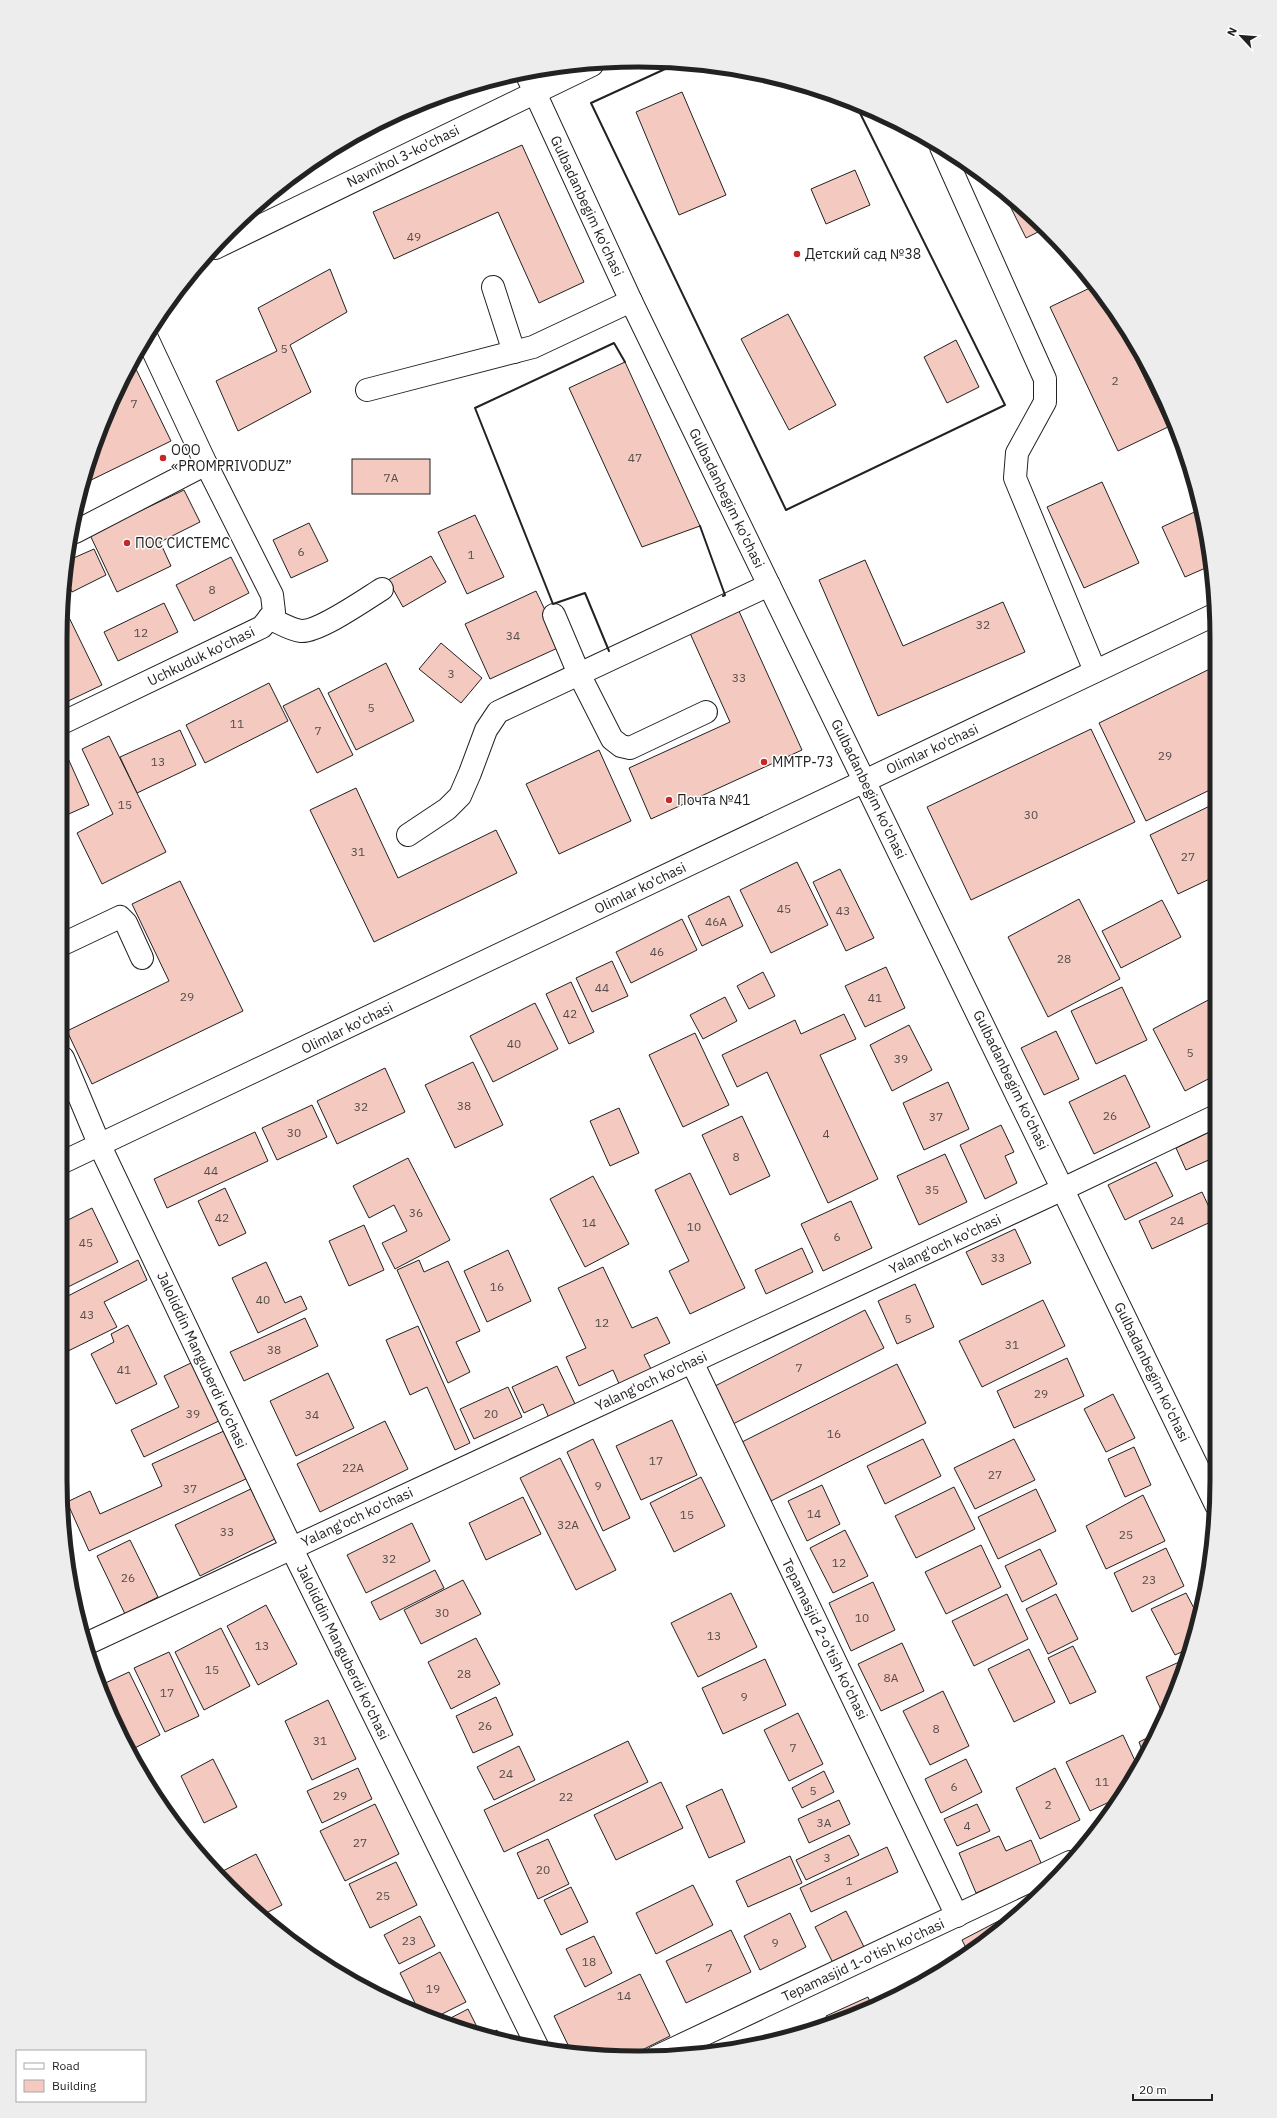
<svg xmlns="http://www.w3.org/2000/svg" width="1277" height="2118" viewBox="0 0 1277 2118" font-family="'IBM Plex Sans',sans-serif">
  <rect width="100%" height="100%" fill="#fff"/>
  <g fill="#f3c9c0" stroke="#222">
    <path d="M682 92 726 195 679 215 636 112Z"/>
    <path d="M522 145 584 282 539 303 498 212 394 259 373 212Z"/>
    <path d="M855 170 870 205 826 224 811 189Z"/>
    <path d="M1006 198 1042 230 1026 238Z"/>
    <path d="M330 269 347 312 290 345 311 392 238 431 216 381 277 351 258 308Z"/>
    <path d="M1094 286 1114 314 1168 427 1118 451 1050 307Z"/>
    <path d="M788 314 836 405 789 430 741 339Z"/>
    <path d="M956 340 979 387 947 403 924 357Z"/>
    <path d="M625 362 700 526 642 547 569 388Z"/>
    <path d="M134 365 171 441 85 483 91 452Z"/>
    <rect x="352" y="459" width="78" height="35"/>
    <path d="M1102 482 1139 563 1084 588 1047 507Z"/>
    <path d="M184 490 200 522 160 542 171 566 117 592 90 535Z"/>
    <path d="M1201 509 1210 566 1185 577 1162 527Z"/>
    <path d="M475 515 504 577 467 594 438 532Z"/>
    <path d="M309 523 328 561 291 578 273 540Z"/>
    <path d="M94 549 106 575 72 592 66 578 69 560Z"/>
    <path d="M431 556 446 582 403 607 388 580Z"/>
    <path d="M231 557 249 593 194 621 176 585Z"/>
    <path d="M865 560 903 646 1003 602 1025 652 878 716 819 580Z"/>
    <path d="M536 591 562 646 490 679 465 624Z"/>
    <path d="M61 601 102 685 62 704Z"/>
    <path d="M164 603 178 632 118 661 104 632Z"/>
    <path d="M738 609 802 750 651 819 629 768 730 722 689 631Z"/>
    <path d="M441 643 482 678 461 703 419 669Z"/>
    <path d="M386 663 414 721 356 750 328 693Z"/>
    <path d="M1216 666V787L1146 821 1099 723Z"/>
    <path d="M269 683 288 721 205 763 186 725Z"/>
    <path d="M319 688 353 755 317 773 283 706Z"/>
    <path d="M1091 729 1135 822 971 900 927 807Z"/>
    <path d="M180 730 196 765 137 793 120 757Z"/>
    <path d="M109 736 166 852 102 884 77 833 113 814 82 749Z"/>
    <path d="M599 750 631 821 559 854 526 784Z"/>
    <path d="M67 756 89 805 62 817V759Z"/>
    <path d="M356 788 398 878 496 830 517 873 374 942 310 810Z"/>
    <path d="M1216 803V876L1178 894 1150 835Z"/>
    <path d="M797 862 828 925 771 953 740 890Z"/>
    <path d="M840 869 874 938 846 951 813 882Z"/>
    <path d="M180 881 243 1011 92 1084 67 1031 169 981 132 904Z"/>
    <path d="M729 896 743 926 702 946 688 916Z"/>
    <path d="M1079 899 1120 979 1048 1017 1008 937Z"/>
    <path d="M1162 900 1181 937 1121 968 1102 931Z"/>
    <path d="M682 919 697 950 631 983 616 952Z"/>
    <path d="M612 961 628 996 592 1012 576 978Z"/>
    <path d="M886 967 905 1008 865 1027 845 986Z"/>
    <path d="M763 972 775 996 749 1009 737 986Z"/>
    <path d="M571 982 594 1032 569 1044 546 994Z"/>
    <path d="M1122 987 1147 1040 1096 1064 1071 1011Z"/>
    <path d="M1216 996V1075L1185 1091 1153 1029Z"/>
    <path d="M725 997 737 1021 703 1039 690 1015Z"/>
    <path d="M535 1003 558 1049 493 1082 470 1036Z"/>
    <path d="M844 1014 856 1039 820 1055 878 1179 828 1203 767 1072 737 1087 722 1055 795 1020 801 1034Z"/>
    <path d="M909 1025 932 1070 892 1091 870 1045Z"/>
    <path d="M1056 1031 1079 1079 1044 1095 1021 1048Z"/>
    <path d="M695 1033 729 1105 683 1127 649 1055Z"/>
    <path d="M473 1062 503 1125 455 1148 425 1085Z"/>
    <path d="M385 1068 405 1112 337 1144 317 1101Z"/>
    <path d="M1125 1075 1150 1127 1094 1154 1069 1102Z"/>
    <path d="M948 1082 969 1129 924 1150 903 1103Z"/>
    <path d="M312 1105 327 1137 277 1160 262 1128Z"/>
    <path d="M619 1108 639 1153 610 1166 590 1121Z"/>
    <path d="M742 1116 770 1176 730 1195 702 1135Z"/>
    <path d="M1001 1125 1014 1152 1005 1156 1017 1183 985 1199 960 1145Z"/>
    <path d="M1216 1129V1170L1211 1159 1186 1170 1176 1148Z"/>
    <path d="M255 1132 268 1161 167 1208 154 1179Z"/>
    <path d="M945 1154 967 1202 919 1225 897 1176Z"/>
    <path d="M408 1158 450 1240 395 1269 382 1243 407 1231 394 1205 369 1218 353 1186Z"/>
    <path d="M1156 1162 1173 1196 1125 1220 1108 1185Z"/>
    <path d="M690 1173 745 1288 690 1314 669 1271 689 1261 655 1190Z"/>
    <path d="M593 1176 629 1244 585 1267 550 1199Z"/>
    <path d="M225 1188 246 1233 219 1246 198 1201Z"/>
    <path d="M1202 1192 1215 1220 1152 1249 1139 1221Z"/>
    <path d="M851 1201 872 1248 823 1271 801 1224Z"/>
    <path d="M92 1208 118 1262 64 1289V1222Z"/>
    <path d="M364 1225 384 1270 349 1286 329 1241Z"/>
    <path d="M1015 1229 1031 1263 982 1285 966 1252Z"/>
    <path d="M802 1248 813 1272 766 1294 755 1270Z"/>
    <path d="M508 1250 531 1301 487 1322 464 1271Z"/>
    <path d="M138 1260 147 1280 104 1302 117 1327 64 1353V1298Z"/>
    <path d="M419 1260 424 1272 448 1261 480 1331 456 1342 470 1372 448 1383 397 1270Z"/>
    <path d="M266 1262 285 1303 301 1296 307 1309 258 1333 232 1278Z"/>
    <path d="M603 1267 632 1328 657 1317 670 1343 644 1355 652 1371 620 1386 613 1370 579 1386 566 1357 586 1348 558 1288Z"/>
    <path d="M915 1284 934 1327 897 1344 878 1301Z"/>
    <path d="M1043 1300 1065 1346 982 1387 959 1341Z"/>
    <path d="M865 1310 884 1348 733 1424 715 1386Z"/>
    <path d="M305 1318 318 1346 244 1381 230 1352Z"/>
    <path d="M128 1325 157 1384 116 1404 91 1354 114 1342 111 1334Z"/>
    <path d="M418 1326 470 1443 455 1450 427 1387 410 1395 386 1340Z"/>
    <path d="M1216 1345V1361L1209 1348Z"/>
    <path d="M1067 1358 1084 1396 1014 1428 997 1391Z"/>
    <path d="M195 1361 223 1419 144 1457 131 1430 179 1407 164 1376Z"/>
    <path d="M897 1364 926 1423 771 1501 742 1442Z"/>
    <path d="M557 1366 576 1406 549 1418 543 1404 524 1413 512 1387Z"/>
    <path d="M328 1373 354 1428 296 1456 270 1401Z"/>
    <path d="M508 1387 522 1417 474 1439 460 1409Z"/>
    <path d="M1113 1394 1135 1438 1106 1452 1084 1409Z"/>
    <path d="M672 1420 697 1475 641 1500 616 1446Z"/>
    <path d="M385 1421 408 1469 320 1512 297 1464Z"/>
    <path d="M226 1430 248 1478 89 1551 67 1502 90 1491 100 1514 162 1486 152 1464Z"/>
    <path d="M593 1439 630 1518 603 1531 567 1452Z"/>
    <path d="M923 1439 941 1476 885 1504 867 1466Z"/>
    <path d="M1014 1439 1035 1480 975 1509 954 1468Z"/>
    <path d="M1134 1447 1151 1485 1125 1497 1108 1459Z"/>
    <path d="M560 1458 616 1570 576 1590 520 1478Z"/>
    <path d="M701 1477 725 1526 674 1552 650 1503Z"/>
    <path d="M822 1485 840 1524 807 1541 788 1501Z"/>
    <path d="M255 1487 279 1537 200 1576 175 1525Z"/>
    <path d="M954 1487 975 1529 916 1558 895 1516Z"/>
    <path d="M1036 1489 1056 1531 998 1559 978 1517Z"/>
    <path d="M1143 1495 1165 1541 1106 1569 1086 1526Z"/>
    <path d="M523 1497 541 1534 486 1560 469 1523Z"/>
    <path d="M412 1523 430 1561 366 1593 347 1555Z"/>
    <path d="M845 1530 868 1576 833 1593 810 1548Z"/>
    <path d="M130 1540 158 1597 125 1614 97 1556Z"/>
    <path d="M981 1545 1001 1587 946 1614 925 1572Z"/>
    <path d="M1166 1548 1184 1586 1132 1612 1114 1573Z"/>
    <path d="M1040 1549 1057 1584 1022 1602 1005 1566Z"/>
    <path d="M435 1570 444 1588 380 1620 371 1602Z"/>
    <path d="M463 1580 481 1614 421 1644 404 1610Z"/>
    <path d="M873 1582 895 1630 851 1651 829 1603Z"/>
    <path d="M731 1593 757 1647 698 1677 671 1623Z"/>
    <path d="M1186 1593 1197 1614 1190 1648 1175 1655 1151 1609Z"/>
    <path d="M1007 1594 1028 1639 974 1666 952 1621Z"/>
    <path d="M1056 1594 1078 1639 1048 1654 1026 1609Z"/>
    <path d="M266 1605 297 1664 258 1685 227 1626Z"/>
    <path d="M221 1628 250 1686 204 1710 175 1652Z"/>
    <path d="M476 1638 500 1684 451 1709 428 1662Z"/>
    <path d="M902 1643 924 1691 881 1711 858 1664Z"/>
    <path d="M1073 1646 1096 1692 1070 1704 1048 1658Z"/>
    <path d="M1029 1649 1055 1702 1014 1722 988 1669Z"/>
    <path d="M169 1652 199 1716 165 1732 134 1668Z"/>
    <path d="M1188 1658 1186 1666 1162 1712 1146 1677Z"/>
    <path d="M765 1659 786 1705 723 1734 702 1688Z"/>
    <path d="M129 1672 160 1735 129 1751 120 1736 99 1686Z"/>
    <path d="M943 1691 969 1746 930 1765 903 1711Z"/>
    <path d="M496 1697 513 1735 473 1753 456 1716Z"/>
    <path d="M328 1700 356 1759 312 1780 285 1721Z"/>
    <path d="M798 1713 823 1764 789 1781 764 1730Z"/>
    <path d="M1123 1735 1137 1765 1122 1796 1090 1811 1066 1762Z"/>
    <path d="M1151 1736 1143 1753 1139 1742Z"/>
    <path d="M628 1741 648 1782 504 1852 484 1810Z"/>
    <path d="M519 1746 535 1780 494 1800 477 1767Z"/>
    <path d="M213 1759 237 1807 204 1823 181 1776Z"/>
    <path d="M966 1759 982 1792 941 1813 925 1779Z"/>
    <path d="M358 1768 372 1799 322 1823 307 1791Z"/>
    <path d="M1055 1768 1080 1820 1040 1839 1016 1788Z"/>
    <path d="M824 1771 834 1792 802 1808 792 1788Z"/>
    <path d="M661 1782 683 1828 616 1860 594 1815Z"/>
    <path d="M722 1789 745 1842 709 1858 686 1806Z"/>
    <path d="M839 1800 850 1824 809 1843 798 1819Z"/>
    <path d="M375 1804 399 1854 345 1881 320 1831Z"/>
    <path d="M977 1804 990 1831 957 1846 944 1819Z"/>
    <path d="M849 1835 859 1855 806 1880 796 1860Z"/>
    <path d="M999 1836 1006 1851 1031 1840 1042 1865 976 1893 959 1853Z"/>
    <path d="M548 1839 569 1884 538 1899 517 1853Z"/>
    <path d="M887 1847 898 1872 811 1912 800 1888Z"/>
    <path d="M256 1854 282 1905 262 1915 230 1889 217 1874Z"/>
    <path d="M790 1856 802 1883 748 1907 736 1881Z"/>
    <path d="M396 1862 417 1905 370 1928 349 1884Z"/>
    <path d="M693 1885 713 1925 656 1954 636 1913Z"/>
    <path d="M571 1887 588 1922 561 1935 544 1900Z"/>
    <path d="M846 1911 865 1949 834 1965 815 1927Z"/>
    <path d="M790 1913 806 1947 760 1970 744 1936Z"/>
    <path d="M420 1916 435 1946 399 1964 384 1935Z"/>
    <path d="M1008 1916 1011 1921 990 1939 968 1952 962 1940Z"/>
    <path d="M731 1930 751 1972 686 2003 666 1961Z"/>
    <path d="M594 1936 612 1973 585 1987 566 1949Z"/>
    <path d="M440 1952 466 2002 434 2018 419 2011 400 1973Z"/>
    <path d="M640 1974 670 2036 628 2057 571 2051 554 2016Z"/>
    <path d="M868 1997 872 2007 830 2025 826 2016Z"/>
    <path d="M468 2009 480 2033 478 2034 453 2027 443 2022Z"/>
    <path d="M497 2030 502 2041 485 2036Z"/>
  </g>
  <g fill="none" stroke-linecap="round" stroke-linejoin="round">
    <defs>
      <g id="minor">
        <path d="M525 71 631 301 1216 1505"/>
        <path d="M941 147 1045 379V402L1017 453 1015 478 1095 671"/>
        <path d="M215 248 592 65"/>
        <path d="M493 287 514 352"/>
        <path d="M367 390 533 347 631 301"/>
        <path d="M75 532 206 464"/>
        <path d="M554 615 579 674 612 739 621 746 630 748 706 712"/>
        <path d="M269 618C278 622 291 630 301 631 319 632 366 599 382 589"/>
        <path d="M62 723 262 627 274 612 272 595 206 464 147 338"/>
        <path d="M408 835 447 809 460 796 470 773 486 730 498 712 769 585"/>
        <path d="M63 944 120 917 126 923 142 958"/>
        <path d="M63 1058 100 1146 291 1547 538 2048"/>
        <path d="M63 1162 1216 614"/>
        <path d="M692 1362 957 1916"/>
        <path d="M86 1644 1063 1189 1216 1116"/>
        <path d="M656 2057 1070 1862"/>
      </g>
    </defs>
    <use href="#minor" stroke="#222" stroke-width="24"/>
    <use href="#minor" stroke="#fff" stroke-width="22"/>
    <g stroke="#222" stroke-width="2">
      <path d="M676 64 591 103 786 510 1005 405 855 103"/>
      <path d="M700 526 725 595 723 596"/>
      <path d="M609 651 585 593 553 604 475 408 614 343 625 362"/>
    </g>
  </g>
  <g fill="#c62828" stroke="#fff" stroke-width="1.5">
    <circle cx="797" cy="254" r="4"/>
    <circle cx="163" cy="458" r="4"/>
    <circle cx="127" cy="543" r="4"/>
    <circle cx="764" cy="762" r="4"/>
    <circle cx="669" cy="800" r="4"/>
  </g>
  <g text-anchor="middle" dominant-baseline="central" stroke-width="3" stroke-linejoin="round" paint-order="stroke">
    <g font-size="12" fill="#564c4a">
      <text x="414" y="236">49</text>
      <text x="284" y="348">5</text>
      <text x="1115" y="380">2</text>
      <text x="134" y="403">7</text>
      <text x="635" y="457">47</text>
      <text x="391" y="477">7A</text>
      <text x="301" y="551">6</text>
      <text x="471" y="554">1</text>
      <text x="212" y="589">8</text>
      <text x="983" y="624">32</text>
      <text x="141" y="632">12</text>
      <text x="513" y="635">34</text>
      <text x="451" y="673">3</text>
      <text x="739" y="677">33</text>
      <text x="371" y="707">5</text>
      <text x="237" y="723">11</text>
      <text x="318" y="730">7</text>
      <text x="1165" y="755">29</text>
      <text x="158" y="761">13</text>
      <text x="125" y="804">15</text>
      <text x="1031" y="814">30</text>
      <text x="358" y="851">31</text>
      <text x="1188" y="856">27</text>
      <text x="784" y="908">45</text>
      <text x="843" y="910">43</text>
      <text x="716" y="921">46A</text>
      <text x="657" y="951">46</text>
      <text x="1064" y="958">28</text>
      <text x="602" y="987">44</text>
      <text x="187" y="996">29</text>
      <text x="875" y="997">41</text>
      <text x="570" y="1013">42</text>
      <text x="514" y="1043">40</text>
      <text x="1190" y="1052">5</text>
      <text x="901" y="1058">39</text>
      <text x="464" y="1105">38</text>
      <text x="361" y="1106">32</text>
      <text x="1110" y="1115">26</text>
      <text x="936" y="1116">37</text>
      <text x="294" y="1132">30</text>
      <text x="826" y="1133">4</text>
      <text x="736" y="1156">8</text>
      <text x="211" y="1170">44</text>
      <text x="932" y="1189">35</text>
      <text x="416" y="1212">36</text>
      <text x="222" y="1217">42</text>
      <text x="1177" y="1220">24</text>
      <text x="589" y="1222">14</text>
      <text x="694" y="1226">10</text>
      <text x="837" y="1236">6</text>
      <text x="86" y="1242">45</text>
      <text x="998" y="1257">33</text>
      <text x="497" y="1286">16</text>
      <text x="263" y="1299">40</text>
      <text x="87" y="1314">43</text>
      <text x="908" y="1318">5</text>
      <text x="602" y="1322">12</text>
      <text x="1012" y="1344">31</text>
      <text x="274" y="1349">38</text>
      <text x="799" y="1367">7</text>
      <text x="124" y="1369">41</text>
      <text x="1041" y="1393">29</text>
      <text x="193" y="1413">39</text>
      <text x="491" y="1413">20</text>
      <text x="312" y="1414">34</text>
      <text x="834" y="1433">16</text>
      <text x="656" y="1460">17</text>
      <text x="353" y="1467">22A</text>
      <text x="995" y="1474">27</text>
      <text x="598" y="1485">9</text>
      <text x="190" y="1488">37</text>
      <text x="814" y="1513">14</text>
      <text x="687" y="1514">15</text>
      <text x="568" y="1524">32A</text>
      <text x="227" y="1531">33</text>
      <text x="1126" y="1534">25</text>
      <text x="389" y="1558">32</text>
      <text x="839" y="1562">12</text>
      <text x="128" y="1577">26</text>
      <text x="1149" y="1579">23</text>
      <text x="442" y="1612">30</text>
      <text x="862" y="1617">10</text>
      <text x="714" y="1635">13</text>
      <text x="262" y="1645">13</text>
      <text x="212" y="1669">15</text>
      <text x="464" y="1673">28</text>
      <text x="891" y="1677">8A</text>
      <text x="167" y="1692">17</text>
      <text x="744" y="1696">9</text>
      <text x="485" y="1725">26</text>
      <text x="936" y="1728">8</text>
      <text x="320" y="1740">31</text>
      <text x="793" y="1747">7</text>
      <text x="506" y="1773">24</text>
      <text x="1102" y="1781">11</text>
      <text x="954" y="1786">6</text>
      <text x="813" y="1790">5</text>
      <text x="340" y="1795">29</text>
      <text x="566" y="1796">22</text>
      <text x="1048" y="1804">2</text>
      <text x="824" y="1822">3A</text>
      <text x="967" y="1825">4</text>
      <text x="360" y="1842">27</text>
      <text x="827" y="1857">3</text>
      <text x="543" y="1869">20</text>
      <text x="849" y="1880">1</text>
      <text x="383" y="1895">25</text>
      <text x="409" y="1940">23</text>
      <text x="775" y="1942">9</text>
      <text x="589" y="1961">18</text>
      <text x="709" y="1967">7</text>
      <text x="433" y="1988">19</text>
      <text x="624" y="1995">14</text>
    </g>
    <g font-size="14" fill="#222" stroke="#fff">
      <text transform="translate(403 156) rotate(-26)">Navnihol 3-ko'chasi</text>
      <text transform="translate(587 206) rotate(65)">Gulbadanbegim ko'chasi</text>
      <text transform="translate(727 498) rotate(64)">Gulbadanbegim ko'chasi</text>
      <text transform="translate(201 656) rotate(-26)">Uchkuduk ko'chasi</text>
      <text transform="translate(932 749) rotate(-25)">Olimlar ko'chasi</text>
      <text transform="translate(869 789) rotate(64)">Gulbadanbegim ko'chasi</text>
      <text transform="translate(640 888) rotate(-26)">Olimlar ko'chasi</text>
      <text transform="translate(347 1028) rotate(-26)">Olimlar ko'chasi</text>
      <text transform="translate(1011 1080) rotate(64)">Gulbadanbegim ko'chasi</text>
      <text transform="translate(945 1244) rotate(-25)">Yalang'och ko'chasi</text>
      <text transform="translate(202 1360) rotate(65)">Jaloliddin Manguberdi ko'chasi</text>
      <text transform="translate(1152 1372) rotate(64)">Gulbadanbegim ko'chasi</text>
      <text transform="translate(651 1381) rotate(-25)">Yalang'och ko'chasi</text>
      <text transform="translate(357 1517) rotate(-25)">Yalang'och ko'chasi</text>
      <text transform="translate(825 1639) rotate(64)">Tepamasjid 2-o'tish ko'chasi</text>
      <text transform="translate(343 1652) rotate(64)">Jaloliddin Manguberdi ko'chasi</text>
      <text transform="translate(863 1960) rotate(-25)">Tepamasjid 1-o'tish ko'chasi</text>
    </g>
    <g font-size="14" fill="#222" stroke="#fff" text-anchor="start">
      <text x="805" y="254">Детский сад №38</text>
      <text x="171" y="450">ООО<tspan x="171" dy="16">«PROMPRIVODUZ”</tspan></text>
      <text x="135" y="543">ПОС СИСТЕМС</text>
      <text x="772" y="762">MMTP-73</text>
      <text x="677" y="800">Почта №41</text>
    </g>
  </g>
  <path d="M0 0H1277V2118H0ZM638 67H639A571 571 0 0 1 1210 638V1480A571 571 0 0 1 639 2051H638A571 571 0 0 1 67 1480V638A571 571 0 0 1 638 67Z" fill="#ededed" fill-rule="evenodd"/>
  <path fill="none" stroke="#222" stroke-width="5" d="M638 67H639A571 571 0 0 1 1210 638V1480A571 571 0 0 1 639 2051H638A571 571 0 0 1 67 1480V638A571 571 0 0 1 638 67Z"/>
  <rect x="16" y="2050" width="130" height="52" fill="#ffffff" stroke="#a7a7a7"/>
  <rect x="24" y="2063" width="20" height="6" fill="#ffffff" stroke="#a7a7a7"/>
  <text x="52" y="2070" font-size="12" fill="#222222">Road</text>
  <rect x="24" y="2080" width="20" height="12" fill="#f3c9c0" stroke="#a7a7a7"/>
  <text x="52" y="2090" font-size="12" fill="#222222">Building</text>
  <g transform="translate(1241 36) rotate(296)" stroke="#ffffff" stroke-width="3" paint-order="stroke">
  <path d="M0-3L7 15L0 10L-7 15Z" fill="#222222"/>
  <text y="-6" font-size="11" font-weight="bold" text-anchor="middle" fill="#222222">N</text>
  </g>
  <path d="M1133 2094v6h79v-6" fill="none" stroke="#222222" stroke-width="2"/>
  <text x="1139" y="2094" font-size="12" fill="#222222" stroke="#ffffff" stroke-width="3" paint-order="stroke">20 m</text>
</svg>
